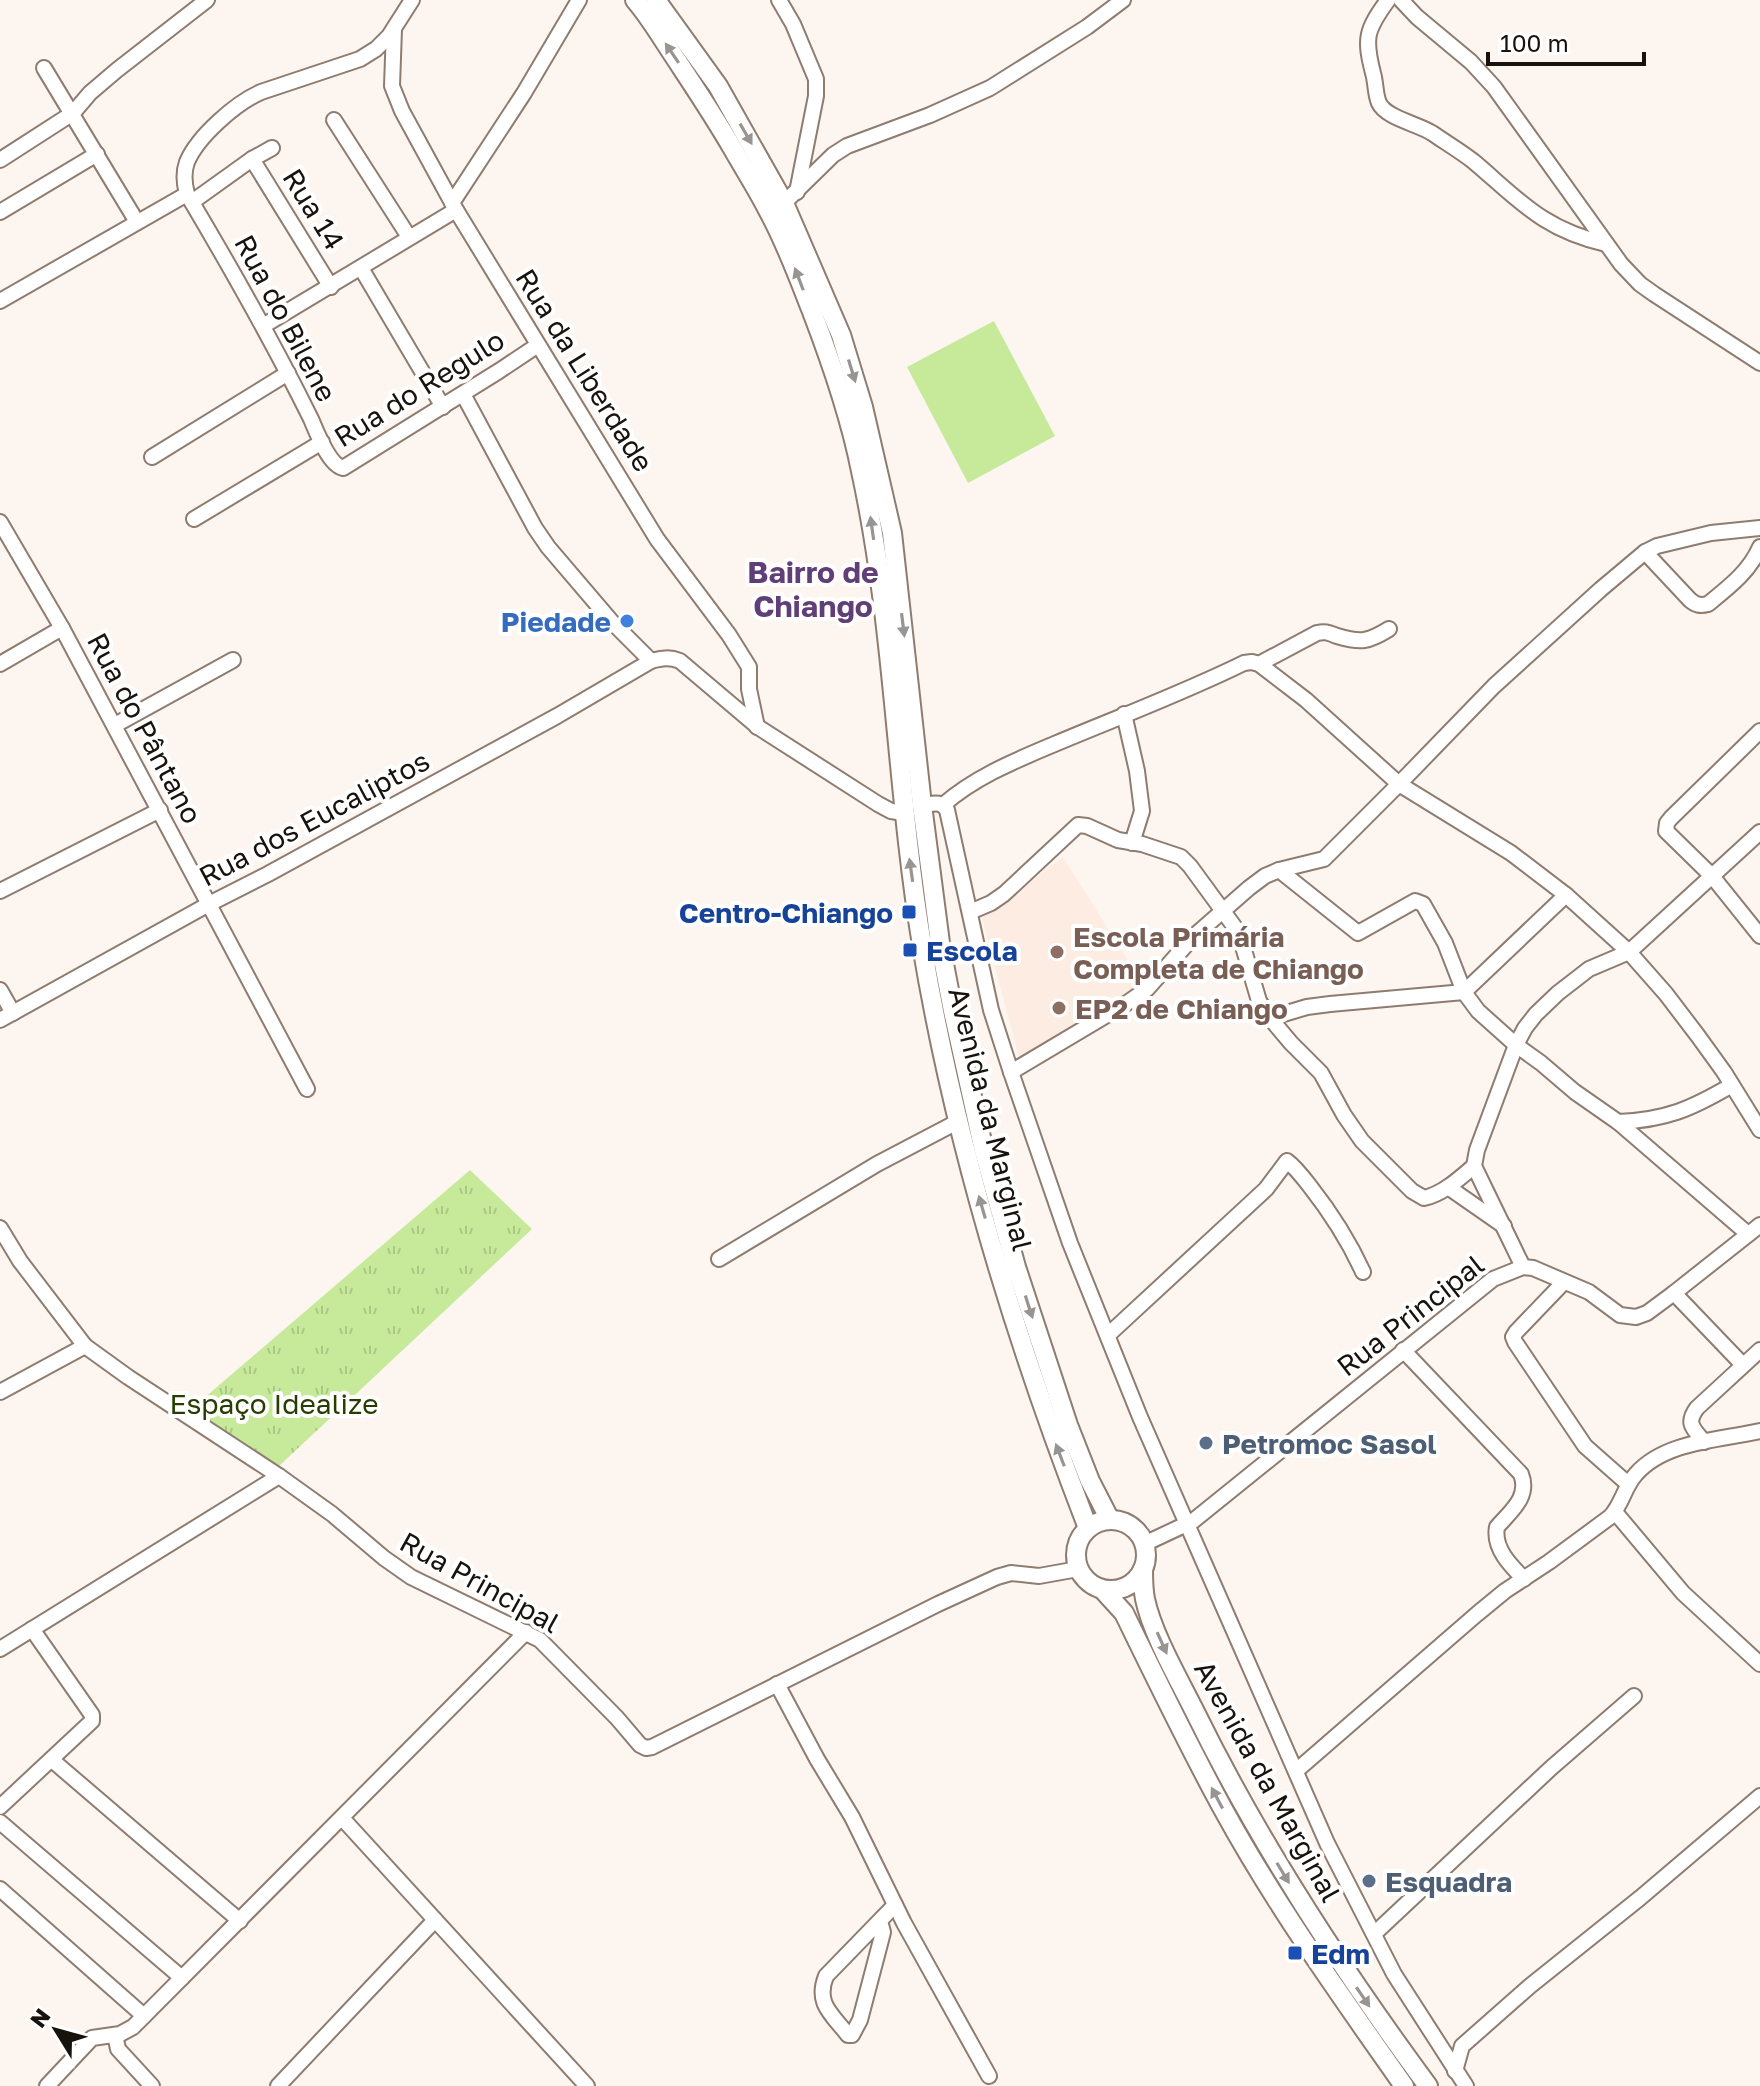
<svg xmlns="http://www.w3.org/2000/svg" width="1760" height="2086" viewBox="0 0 1760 2086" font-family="'Golos Text',sans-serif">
  <defs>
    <pattern id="grass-tufts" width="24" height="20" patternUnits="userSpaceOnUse" patternTransform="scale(2)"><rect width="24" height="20" fill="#c6ea9a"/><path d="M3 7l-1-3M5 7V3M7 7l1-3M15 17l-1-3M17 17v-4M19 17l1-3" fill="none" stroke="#a9c884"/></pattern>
  </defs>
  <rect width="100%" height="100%" fill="#fdf6f0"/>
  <path fill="#fcece1" d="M1063 857 1144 986 1020 1061 982 918Z"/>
  <path fill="url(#grass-tufts)" d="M470 1170 532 1229 278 1467 190 1410Z"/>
  <path fill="#c6ea9a" d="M994 321 1055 436 968 483 907 367Z"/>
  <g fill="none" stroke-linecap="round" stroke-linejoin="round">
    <defs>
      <g id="minor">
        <path d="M412 0 389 36 376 49 360 59 261 92C236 103 198 136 187 162 183 173 184 183 187 194 231 268 273 342 311 419 317 433 329 465 343 468L499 371 538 345"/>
        <path d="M779 0 793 24 816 79V96L797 192"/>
        <path d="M1388 0C1366 30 1364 38 1373 73 1376 83 1375 94 1379 103 1386 118 1418 124 1432 133 1445 142 1460 151 1473 161 1496 180 1518 203 1544 219 1563 231 1585 239 1606 244"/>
        <path d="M1401 0 1417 17 1471 62 1494 87 1621 264 1640 284 1654 294 1760 363"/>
        <path d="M394 29 392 86 402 111 456 210 657 539 729 635 749 667V689L757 727"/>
        <path d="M44 68 137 222"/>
        <path d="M334 120 409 237"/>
        <path d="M252 159 331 287"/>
        <path d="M0 160 73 113 90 93 117 70 207 0"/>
        <path d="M192 202 252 159 272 148"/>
        <path d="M452 203 524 93 579 0"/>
        <path d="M784 203 833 155 847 146 930 115 990 88 1087 27 1123 0"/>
        <path d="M0 212 97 154"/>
        <path d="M361 268 443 407"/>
        <path d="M0 301 187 194"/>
        <path d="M263 326 456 210"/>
        <path d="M463 394 535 528 548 547 612 622 651 661"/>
        <path d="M152 457 288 373"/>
        <path d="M194 519 322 442"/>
        <path d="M0 522 62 628 307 1089"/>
        <path d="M1645 552 1690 600C1696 605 1700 606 1708 604 1729 587 1749 572 1760 547"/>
        <path d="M0 664 62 628"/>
        <path d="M1259 664 1317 633C1326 631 1329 633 1337 636 1361 643 1368 642 1389 629"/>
        <path d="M1124 714 1137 771 1142 811 1132 843"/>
        <path d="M115 725 233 660"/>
        <path d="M1760 731 1671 818 1667 823 1666 831 1712 876 1760 936"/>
        <path d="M922 805C933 804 940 800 947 810L991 1010 1011 1072 1070 1243 1140 1417 1327 1843 1394 1974 1466 2086"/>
        <path d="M943 805C976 776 1017 760 1057 743 1119 717 1183 693 1244 663L1252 662 1259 664 1306 700 1399 784 1511 853 1566 895 1629 952 1666 994 1698 1036 1724 1072 1760 1130"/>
        <path d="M1279 870 1358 933 1415 901 1423 904 1445 943 1464 992 1478 1011 1516 1045 1541 1063 1575 1092 1618 1122 1748 1234"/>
        <path d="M0 891 160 810"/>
        <path d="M970 912 991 903 1004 894 1078 825 1087 826 1118 840 1142 844 1181 857 1190 866 1239 933 1259 1001 1270 1018 1291 1043 1321 1073 1344 1115 1362 1141 1412 1191 1424 1198C1443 1194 1460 1178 1474 1166"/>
        <path d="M0 990 13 1013"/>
        <path d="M1270 1018 1307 1007 1330 1004 1464 992 1566 895"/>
        <path d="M0 1020 209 904 268 874 557 716 651 661C662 658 670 657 680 661L758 727 878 804 891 811 904 813"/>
        <path d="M1011 1072 1127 1003 1147 989 1193 937 1249 888 1265 876 1279 870 1324 859 1399 784 1494 686 1601 589 1645 552 1657 546 1711 533 1760 528"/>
        <path d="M1618 1122C1666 1120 1691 1109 1732 1085"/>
        <path d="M1448 1187 1504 1226"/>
        <path d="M0 1228 20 1261 85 1346 128 1377 279 1476 332 1514 384 1558 411 1577 540 1640 617 1718 640 1745 646 1748 652 1747 938 1604 997 1577 1011 1573 1039 1576 1078 1569"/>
        <path d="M719 1259 877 1164 959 1121"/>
        <path d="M1523 1267 1474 1166 1477 1150 1516 1045 1525 1028 1536 1014 1558 993 1589 969 1629 952 1760 832"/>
        <path d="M1564 1282 1516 1332 1513 1337 1515 1342 1585 1446 1628 1484"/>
        <path d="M1674 1293 1743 1365"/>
        <path d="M1108 1335 1266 1189 1287 1161C1295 1167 1302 1176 1309 1185 1331 1213 1348 1239 1363 1272"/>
        <path d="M1403 1350 1521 1474C1530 1497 1511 1511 1497 1527 1493 1548 1510 1565 1524 1579"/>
        <path d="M0 1392 85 1346"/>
        <path d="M1704 1442C1694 1429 1685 1424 1697 1408L1760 1350"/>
        <path d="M1615 1512 1683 1593 1760 1664"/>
        <path d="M1144 1544 1193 1521 1493 1279 1523 1267 1533 1268 1589 1292 1620 1315 1636 1317 1647 1313 1674 1293 1760 1225"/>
        <path d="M0 1649 279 1476"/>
        <path d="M777 1684 817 1759 852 1817 904 1923 989 2076"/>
        <path d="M52 1760 240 1921"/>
        <path d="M1296 1771 1477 1614 1505 1591 1549 1562 1610 1517C1622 1505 1624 1487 1636 1474 1665 1441 1720 1440 1760 1431"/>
        <path d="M0 1807 92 1721V1715L32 1629"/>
        <path d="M342 1818 587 2086"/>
        <path d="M0 1822 182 1978"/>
        <path d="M0 1889 144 2016"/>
        <path d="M880 1921 883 1932 881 1940 860 2020 852 2035H848C832 2014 815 2004 826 1976L895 1905"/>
        <path d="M1374 1934 1551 1768 1634 1696"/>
        <path d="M115 2035 118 2049 152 2086"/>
        <path d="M1455 2071 1462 2046 1530 1986 1640 1898 1760 1796"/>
        <path d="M47 2086 92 2038 120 2034 133 2027 526 1632"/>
        <path d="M278 2086 435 1920"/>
      </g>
      <g id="major">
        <path d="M635 0C649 16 660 35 672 53 693 85 714 116 733 149 745 170 758 190 769 212 786 243 798 276 811 309 831 361 850 415 861 471 895 627 896 788 922 945 955 1144 1015 1340 1088 1528"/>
        <path d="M656 0 718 86 784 203 841 335 863 407 892 533 922 805 940 943 953 1011 984 1151 1016 1267 1068 1425 1090 1481 1110 1520"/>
        <circle cx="1111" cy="1555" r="35"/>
        <path d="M1143 1569C1143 1579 1143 1589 1145 1599 1152 1633 1178 1678 1194 1710 1259 1843 1340 1967 1428 2086"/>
        <path d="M1103 1590 1124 1613C1156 1679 1188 1745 1223 1809 1276 1906 1341 1996 1404 2086"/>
      </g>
    </defs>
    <use href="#minor" stroke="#8e7c70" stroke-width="18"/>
    <use href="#major" stroke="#8e7c70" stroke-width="22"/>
    <use href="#minor" stroke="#fff" stroke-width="14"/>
    <use href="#major" stroke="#fff" stroke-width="18"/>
  </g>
  <defs><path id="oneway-solid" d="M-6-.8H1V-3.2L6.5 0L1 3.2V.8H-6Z" transform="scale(2)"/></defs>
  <g fill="#979492">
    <use href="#oneway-solid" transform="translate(672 53) rotate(-124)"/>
    <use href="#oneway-solid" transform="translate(746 134) rotate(60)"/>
    <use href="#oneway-solid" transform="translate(799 279) rotate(-111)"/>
    <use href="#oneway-solid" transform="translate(852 371) rotate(73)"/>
    <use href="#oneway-solid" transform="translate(872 528) rotate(-98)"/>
    <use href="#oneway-solid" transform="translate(903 625) rotate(83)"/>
    <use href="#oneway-solid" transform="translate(911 870) rotate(-98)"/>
    <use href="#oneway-solid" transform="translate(982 1207) rotate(-106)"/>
    <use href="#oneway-solid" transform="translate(1029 1307) rotate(72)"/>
    <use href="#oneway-solid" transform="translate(1060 1455) rotate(-111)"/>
    <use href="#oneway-solid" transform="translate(1162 1643) rotate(66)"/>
    <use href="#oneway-solid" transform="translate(1217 1798) rotate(-118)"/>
    <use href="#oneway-solid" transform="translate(1283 1873) rotate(59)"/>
    <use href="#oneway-solid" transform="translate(1363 1997) rotate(56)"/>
  </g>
  <circle fill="#3f7fe0" stroke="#fff" stroke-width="3" cx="627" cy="621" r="8"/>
  <g fill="#1a4fb4" stroke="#fff" stroke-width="3">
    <rect x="901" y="904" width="16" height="16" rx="4"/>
    <rect x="902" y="942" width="16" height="16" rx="4"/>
    <rect x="1287" y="1945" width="16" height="16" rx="4"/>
  </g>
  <g fill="#8d6e63" stroke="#fff" stroke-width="3">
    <circle cx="1057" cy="952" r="8"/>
    <circle cx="1059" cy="1008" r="8"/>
  </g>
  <g fill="#5c6f8a" stroke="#fff" stroke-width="3">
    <circle cx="1206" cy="1443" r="8"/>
    <circle cx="1369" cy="1881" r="8"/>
  </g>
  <g text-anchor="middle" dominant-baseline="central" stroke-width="8" stroke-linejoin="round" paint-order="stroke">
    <g font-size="28" fill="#18120d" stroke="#fff">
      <text transform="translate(314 209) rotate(58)">Rua 14</text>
      <text transform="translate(286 318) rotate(62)">Rua do Bilene</text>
      <text transform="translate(585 370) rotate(58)">Rua da Liberdade</text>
      <text transform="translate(419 388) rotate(-32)">Rua do Regulo</text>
      <text transform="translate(145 728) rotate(62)">Rua do Pântano</text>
      <text transform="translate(314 818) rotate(-28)">Rua dos Eucaliptos</text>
      <text transform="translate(991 1119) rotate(76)">Avenida da Marginal</text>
      <text transform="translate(1410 1315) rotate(-38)">Rua Principal</text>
      <text transform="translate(480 1582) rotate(29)">Rua Principal</text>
      <text transform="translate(1268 1781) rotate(61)">Avenida da Marginal</text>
    </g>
    <g font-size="28" font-weight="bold" fill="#366cbe" stroke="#fff" text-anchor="end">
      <text x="611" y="621">Piedade</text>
    </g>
    <g font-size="28" font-weight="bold" fill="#164399" stroke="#fff" text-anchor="start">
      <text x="893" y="912" text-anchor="end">Centro-Chiango</text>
      <text x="926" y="950">Escola</text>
      <text x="1311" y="1953">Edm</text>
    </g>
    <g font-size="28" font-weight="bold" fill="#785e54" stroke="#fff" text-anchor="start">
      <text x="1073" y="936">Escola Primária<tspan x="1073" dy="32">Completa de Chiango</tspan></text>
      <text x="1075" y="1008">EP2 de Chiango</text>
    </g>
    <g font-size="28" fill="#273d01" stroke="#fff">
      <text x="274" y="1403">Espaço Idealize</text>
    </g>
    <g font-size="28" font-weight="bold" fill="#4e5e75" stroke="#fff" text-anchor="start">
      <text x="1222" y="1443">Petromoc Sasol</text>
      <text x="1385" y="1881">Esquadra</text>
    </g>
    <g font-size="30" font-weight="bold" fill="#603f79" stroke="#fff">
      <text x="813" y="572">Bairro de<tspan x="813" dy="34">Chiango</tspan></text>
    </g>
  </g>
  <g transform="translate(56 2030) rotate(307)" stroke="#ffffff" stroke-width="6" paint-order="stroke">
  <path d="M0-6L14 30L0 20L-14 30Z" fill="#18120d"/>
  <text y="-12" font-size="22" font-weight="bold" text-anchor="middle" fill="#18120d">N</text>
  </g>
  <path d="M1488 52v12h156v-12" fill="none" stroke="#18120d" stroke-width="4"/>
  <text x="1500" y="52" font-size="24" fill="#18120d" stroke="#ffffff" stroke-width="6" paint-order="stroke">100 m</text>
</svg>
